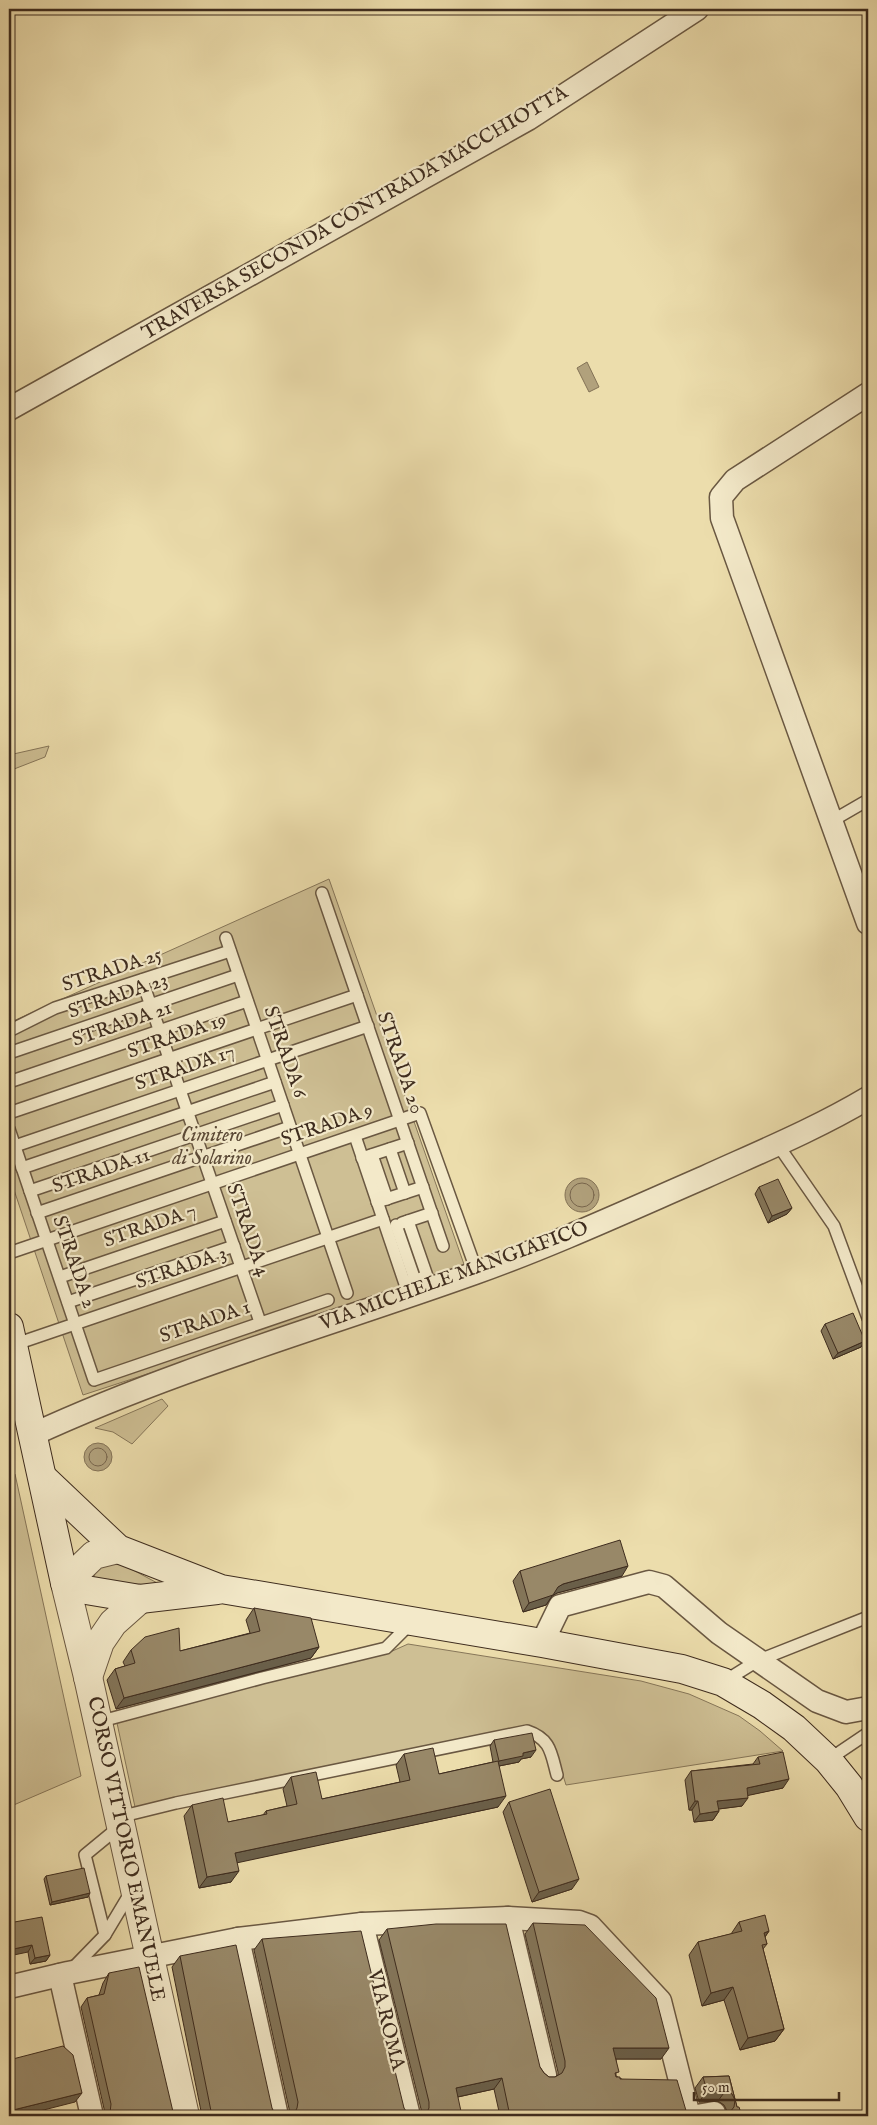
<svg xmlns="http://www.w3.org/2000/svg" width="877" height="2125" viewBox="0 0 877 2125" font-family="'IM FELL English',serif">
  <rect width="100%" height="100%" fill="#ecddac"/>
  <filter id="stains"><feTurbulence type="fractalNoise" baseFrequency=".004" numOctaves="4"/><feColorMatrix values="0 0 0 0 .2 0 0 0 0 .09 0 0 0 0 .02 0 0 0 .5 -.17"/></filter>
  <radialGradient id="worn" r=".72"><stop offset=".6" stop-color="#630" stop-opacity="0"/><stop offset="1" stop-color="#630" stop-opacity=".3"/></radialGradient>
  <g fill="#cebf94" stroke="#867659">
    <path d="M49 746 45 757 9 771V755Z"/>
    <path d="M329 879 466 1270 83 1395 9 1175V1023Z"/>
    <path d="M162 1399 168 1406 132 1444 113 1432 95 1428Z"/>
    <path d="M15 1474 81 1776 9 1807V1478Z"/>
    <path d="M120 1563 161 1585 101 1583 93 1579 99 1564Z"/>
    <path d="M408 1644 641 1681 689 1694 739 1716 760 1731 783 1751 566 1785 553 1743 545 1733 533 1728 135 1807 117 1723 272 1680 388 1653Z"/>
  </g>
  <g fill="#b1a17c" stroke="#837256">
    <path d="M587 362 599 387 589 392 577 368Z"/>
    <circle cx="582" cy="1195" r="17"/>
    <circle cx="98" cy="1457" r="14"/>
  </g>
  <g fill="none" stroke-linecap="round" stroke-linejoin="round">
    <g stroke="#78664d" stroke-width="1">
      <circle cx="582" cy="1195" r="12"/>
      <circle cx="98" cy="1457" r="9"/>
    </g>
    <defs>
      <g id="service">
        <path d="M830 822 868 800"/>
        <path d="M322 893 443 1246"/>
        <path d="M226 938 347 1293"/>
        <path d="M142 980 260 1322"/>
        <path d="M9 1031 55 1008 230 951"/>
        <path d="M9 1053 238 975"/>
        <path d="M9 1082 247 1001"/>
        <path d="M9 1113 357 995"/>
        <path d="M9 1129 94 1380 328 1300"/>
        <path d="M355 1136 405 1284 427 1276 408 1221"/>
        <path d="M778 1145 834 1226 868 1318"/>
        <path d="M15 1146 368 1026"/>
        <path d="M390 1149 405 1193"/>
        <path d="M372 1155 387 1199"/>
        <path d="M362 1158 408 1143"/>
        <path d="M22 1168 275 1082"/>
        <path d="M30 1191 283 1105"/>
        <path d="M377 1202 423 1187"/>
        <path d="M37 1213 290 1127"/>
        <path d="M402 1223 432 1213"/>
        <path d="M396 1225 415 1280"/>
        <path d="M9 1253 420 1113 477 1272"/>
        <path d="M60 1277 225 1221"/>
        <path d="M68 1302 234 1246"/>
        <path d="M13 1345 383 1219"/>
        <path d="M725 1681 757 1661 868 1617"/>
        <path d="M98 1722 262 1678 386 1648 411 1623"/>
        <path d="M828 1760 868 1733"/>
        <path d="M119 1817 176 1803 527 1731C551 1739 551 1753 557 1775"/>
        <path d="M105 1935 85 1855 119 1827"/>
        <path d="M72 1969 105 1935 132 1890"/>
      </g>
      <g id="minor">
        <path d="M868 394 735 480 721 497 722 518 868 923"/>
        <path d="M9 409 528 119 697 9"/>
        <path d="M32 1435C175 1369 327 1326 475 1273 553 1245 629 1210 705 1177 760 1152 816 1129 868 1098"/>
        <path d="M542 1643 560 1606 649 1582 664 1586 719 1633 817 1701 846 1712 868 1708"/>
        <path d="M508 1918 545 2075"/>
        <path d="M362 1924 409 2116"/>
        <path d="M238 1939 277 2116"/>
        <path d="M60 1975 92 2116"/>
        <path d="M9 1987 68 1973 238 1939 362 1924 508 1918 579 1922 590 1926 660 2001 689 2116"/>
        <path d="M697 2116 714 2113"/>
      </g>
      <g id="tertiary">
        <path d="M118 1549 94 1555 65 1583 88 1677 185 2116"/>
        <path d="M88 1677 100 1642 113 1623 140 1599"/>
      </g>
      <g id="secondary">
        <path d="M9 1327 65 1583 86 1590 140 1599 217 1590"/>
        <path d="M43 1478 118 1549 221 1589 542 1643 682 1669 723 1682 762 1705 794 1728 828 1760 849 1786 868 1817"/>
      </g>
    </defs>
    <use href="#service" stroke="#6a5842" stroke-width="14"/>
    <use href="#minor" stroke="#6a5842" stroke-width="25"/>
    <use href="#tertiary" stroke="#6a5842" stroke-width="30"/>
    <use href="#secondary" stroke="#3e2c1e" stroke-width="30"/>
    <use href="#service" stroke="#f3e9c9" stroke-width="11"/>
    <use href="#minor" stroke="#f3e9c9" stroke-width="22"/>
    <use href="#tertiary" stroke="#f3e9c9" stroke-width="28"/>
    <use href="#secondary" stroke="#f3e9c9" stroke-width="28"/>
  </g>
  <g fill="#837559" stroke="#3e2c1e">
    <path d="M759 1187 792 1208 787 1214 768 1223 755 1194Z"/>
    <path d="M825 1324 865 1341 861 1347 833 1359 821 1331Z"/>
    <path d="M520 1571 622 1576 557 1593 552 1596 546 1605 523 1612 513 1581Z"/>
    <path d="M254 1608 319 1647 311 1658 116 1709 107 1680 115 1669 125 1666 123 1662 131 1650 180 1651 250 1633 246 1620Z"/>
    <path d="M494 1740 531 1757 521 1759 519 1762 499 1766 498 1807 237 1862 231 1882 199 1888 184 1816 192 1805 228 1822 263 1815 266 1811 287 1806 283 1789 291 1777 322 1799 400 1782 396 1765 404 1754 439 1774 493 1762 490 1746Z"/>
    <path d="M758 1757 783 1788 748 1795 742 1806 718 1809 719 1811 713 1820 694 1822 692 1810H689L685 1780 691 1771 753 1764Z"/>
    <path d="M509 1802 572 1889 532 1902 503 1812Z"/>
    <path d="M46 1876 88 1897 50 1905 44 1879Z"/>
    <path d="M739 1922 769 1931 765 1937 767 1944 763 1949 784 2029 775 2041 740 2050 724 2000 702 2006 689 1955 698 1942 731 1934Z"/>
    <path d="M9 1923 50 1955 46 1961 30 1964 28 1952Z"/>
    <path d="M533 1923 661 2059H616V2076L691 2116H500L494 2089 458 2097 422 2116V2113L379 1940 387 1929 540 2067 544 2073 549 2077H555L558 2075V2072L525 1934Z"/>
    <path d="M262 1939 404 2108 290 2116V2113L254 1950Z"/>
    <path d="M180 1956 275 2114 279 2116H202L172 1967Z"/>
    <path d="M109 1973 174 2116H104L105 2113 81 2007 87 1998 99 1995 103 1983Z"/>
    <path d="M729 2076 737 2107 742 2116 727 2113V2111L724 2105 718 2101 699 2102 695 2088 703 2077Z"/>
  </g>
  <g fill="#6a5f49" stroke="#3e2c1e">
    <path d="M792 1208 787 1214 768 1223 772 1216Z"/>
    <path d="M865 1341 861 1347 833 1359 838 1353Z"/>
    <path d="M628 1566 622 1576 557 1593 552 1596 546 1605 523 1612 529 1603 563 1584Z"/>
    <path d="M319 1647 311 1658 116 1709 124 1698Z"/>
    <path d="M536 1750 531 1757 521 1759 519 1762 494 1767 499 1761 523 1753Z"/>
    <path d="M789 1779 783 1788 741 1797 747 1788Z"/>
    <path d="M506 1796 498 1807 227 1865 235 1853Z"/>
    <path d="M748 1798 742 1806 711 1810 717 1801Z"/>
    <path d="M695 1801H698L692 1810H689Z"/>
    <path d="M719 1811 713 1820 694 1822 700 1814Z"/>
    <path d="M239 1871 231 1882 199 1888 207 1877Z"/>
    <path d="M579 1879 572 1889 532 1902 539 1892Z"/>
    <path d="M90 1893 88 1897 50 1905 52 1902Z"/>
    <path d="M769 1931 760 1944 764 1933Z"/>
    <path d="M32 1945 28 1952 9 1956V1950Z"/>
    <path d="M50 1955 46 1961 30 1964 35 1958Z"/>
    <path d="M733 1987 724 2000 702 2006 711 1993Z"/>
    <path d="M784 2029 775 2041 740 2050 748 2038Z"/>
    <path d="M613 2048H669L661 2059H606Z"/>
    <path d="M502 2078 494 2089 448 2099 456 2088Z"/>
    <path d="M726 2090 718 2101 699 2102 707 2091Z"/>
    <path d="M82 2093 75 2102 20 2116H9V2111Z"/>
  </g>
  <g fill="#988868" stroke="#3e2c1e">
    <path d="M778 1179 792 1208 772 1216 759 1187Z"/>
    <path d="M853 1313 865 1341 838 1353 825 1324Z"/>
    <path d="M620 1540 628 1566 563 1584 558 1587 553 1595 529 1603 520 1571Z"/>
    <path d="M254 1608 311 1618 319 1647 124 1698 115 1669 135 1663 131 1650 145 1637 179 1628 180 1651 260 1631Z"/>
    <path d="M532 1733 536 1750 523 1753V1756L499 1761 494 1740Z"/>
    <path d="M433 1748 439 1774 498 1761 506 1796 235 1853 239 1871 207 1877 192 1805 223 1798 228 1822 267 1814 266 1811 297 1804 291 1777 316 1772 322 1799 410 1780 404 1754Z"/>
    <path d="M783 1752 789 1779 747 1788 748 1798 717 1801 719 1811 700 1814 698 1801H695L691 1771 760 1764 758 1757Z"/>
    <path d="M550 1789 579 1879 539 1892 509 1802Z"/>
    <path d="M84 1868 90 1893 52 1902 46 1876Z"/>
    <path d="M765 1915 769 1931 764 1933 767 1944 762 1945 784 2029 748 2038 733 1987 711 1993 698 1942 742 1931 739 1922Z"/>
    <path d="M42 1917 50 1955 35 1958 32 1945 9 1950V1923Z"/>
    <path d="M533 1923 585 1925 656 1998 669 2048H613L619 2072 615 2073 616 2077H620V2079L677 2080 687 2114 691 2116H510L502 2078 456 2088 462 2116H422L426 2114 429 2108V2102L387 1929 436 1924H506L540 2067 544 2073 549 2077H555L562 2073 565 2067V2061Z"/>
    <path d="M361 1931 404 2108 408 2114 411 2116H290L294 2114 297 2108 298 2102 262 1939Z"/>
    <path d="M236 1945 272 2108 275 2114 279 2116H212L180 1956Z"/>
    <path d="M139 1967 174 2116H111L110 2113 111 2104 87 1998 104 1994 109 1973Z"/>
    <path d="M63 2046 73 2055 82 2093 9 2111V2060Z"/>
    <path d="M729 2076 737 2107H739L742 2116H713L730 2112 734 2107 735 2100 732 2094 726 2090 707 2091 703 2077Z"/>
  </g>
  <g text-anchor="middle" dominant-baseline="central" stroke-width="4.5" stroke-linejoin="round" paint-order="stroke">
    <g font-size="20" fill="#3e2c1e" stroke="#f3e9c9">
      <text transform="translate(355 213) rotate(-30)">TRAVERSA SECONDA CONTRADA MACCHIOTTA</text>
      <text transform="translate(112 970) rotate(-18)">STRADA 25</text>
      <text transform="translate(118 996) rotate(-19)">STRADA 23</text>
      <text transform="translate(122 1024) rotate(-19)">STRADA 21</text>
      <text transform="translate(177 1036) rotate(-19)">STRADA 19</text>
      <text transform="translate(285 1052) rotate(71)">STRADA 6</text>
      <text transform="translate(400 1063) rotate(71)">STRADA 20</text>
      <text transform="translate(185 1068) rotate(-19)">STRADA 17</text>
      <text transform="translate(327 1125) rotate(-19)">STRADA 9</text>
      <text transform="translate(101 1171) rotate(-19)">STRADA 11</text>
      <text transform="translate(150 1226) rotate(-19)">STRADA 7</text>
      <text transform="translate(248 1230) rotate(71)">STRADA 4</text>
      <text transform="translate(74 1262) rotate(71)">STRADA 2</text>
      <text transform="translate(181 1268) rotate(-19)">STRADA 3</text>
      <text transform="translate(454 1276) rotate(-20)">VIA MICHELE MANGIAFICO</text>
      <text transform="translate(205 1322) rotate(-19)">STRADA 1</text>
      <text transform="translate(126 1849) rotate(78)">CORSO VITTORIO EMANUELE</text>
      <text transform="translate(386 2020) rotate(76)">VIA ROMA</text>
    </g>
    <g font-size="20" font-style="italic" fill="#5b4936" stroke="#f3e9c9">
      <text x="212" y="1135">Cimitero<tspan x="212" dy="23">di Solarino</tspan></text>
    </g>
  </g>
  <rect width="877" height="2125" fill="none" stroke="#ecddac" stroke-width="30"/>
  <rect x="10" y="10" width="857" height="2105" fill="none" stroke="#3e2c1e" stroke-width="2.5"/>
  <rect x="15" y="15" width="847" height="2095" fill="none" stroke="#3e2c1e"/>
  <path d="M694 2092v8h145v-8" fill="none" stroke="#3e2c1e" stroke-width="2.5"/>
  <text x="702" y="2092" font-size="15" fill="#3e2c1e" stroke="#f3e9c9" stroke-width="4" paint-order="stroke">50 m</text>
  <rect width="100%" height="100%" filter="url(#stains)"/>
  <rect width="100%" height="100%" fill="url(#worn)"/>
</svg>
